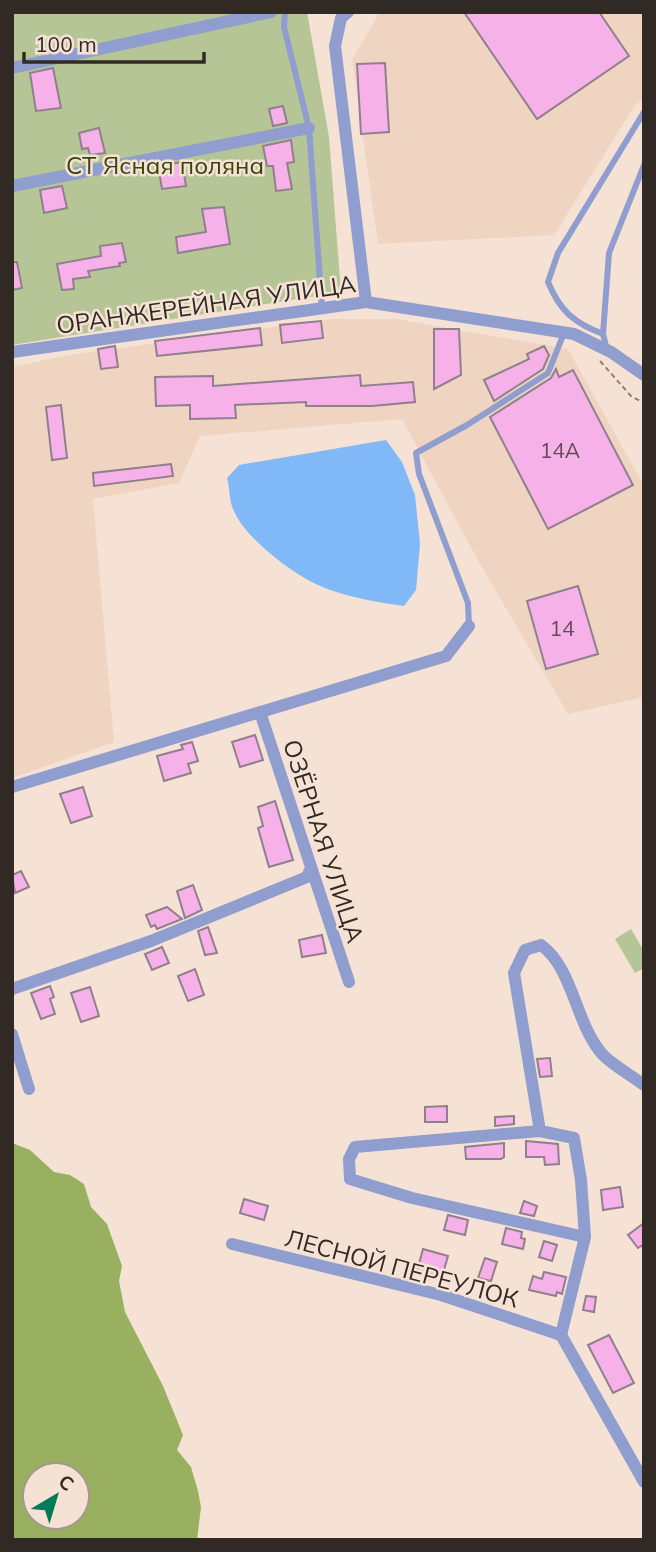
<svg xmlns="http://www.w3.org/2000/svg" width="656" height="1552" viewBox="0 0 656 1552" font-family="Mulish,sans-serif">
  <rect width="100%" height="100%" fill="#f5e2d4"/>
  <g fill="#eed4c1">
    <path d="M380 12H644V99L635 105 554 235 378 244 352 60Z"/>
    <path d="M333 319H396L568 349 644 486V697L568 714 476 557 402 419 200 436 179 483 93 499 114 742 12 778V367L70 355Z"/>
  </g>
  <g fill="#b6c595">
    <path d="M12 12H307L329 137 341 292 12 345Z"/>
    <path d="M631 929 644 951V968L635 973 615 939Z"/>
  </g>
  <path fill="#99b060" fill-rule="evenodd" d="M12 1143 30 1150 54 1172 70 1175 84 1184 91 1207 107 1224 122 1266 119 1281 125 1312 163 1386 183 1435 177 1450 191 1467 198 1491 201 1507 197 1540H12ZM35 1475H77V1517H35Z"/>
  <path fill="#81b8f7" d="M386 440 402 462 415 495 420 544 416 590 404 606C377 602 351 598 325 588 296 577 245 539 233 509 229 500 230 488 227 478L239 465Z"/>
  <g fill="#f7b1e9" stroke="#907f8c" stroke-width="2">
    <path d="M464 12H599L629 56 537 119Z"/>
    <path d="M385 63 389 132 361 134 357 64Z"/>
    <path d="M53 68 61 108 36 111 30 73Z"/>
    <path d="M283 106 287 123 273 126 269 109Z"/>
    <path d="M99 128 105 153 90 155 88 148 82 149 79 133Z"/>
    <path d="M291 140 294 162 287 163 292 189 276 191 273 166H267L263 146Z"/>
    <path d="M182 162 186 186 162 189 158 166Z"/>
    <path d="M62 186 67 208 44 213 40 190Z"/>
    <path d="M224 207 230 244 178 253 176 237 206 232 202 209Z"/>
    <path d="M122 243 126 262 119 263 120 266 88 271 90 277 73 279 74 289 62 290 57 264 101 256 100 246Z"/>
    <path d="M12 262H17L22 288 12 290Z"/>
    <path d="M321 321 323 338 282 343 280 325Z"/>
    <path d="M260 328 262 345 157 356 155 341Z"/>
    <path d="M434 329H459L461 375 434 389Z"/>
    <path d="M115 346 118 367 101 369 98 349Z"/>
    <path d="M544 346 549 355 543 369 494 401 484 380 529 359 527 354Z"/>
    <path d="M556 369 559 377 573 370 633 485 548 529 490 417 551 378Z"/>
    <path d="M360 375 361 386 413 382 415 402 372 406H306V402L235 405 236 418 190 419V405L156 406 155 377 213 376V386Z"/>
    <path d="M61 405 67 458 52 460 46 407Z"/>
    <path d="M171 464 173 476 94 486 93 473Z"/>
    <path d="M578 586 598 654 546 669 527 601Z"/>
    <path d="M255 735 263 760 240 767 232 742Z"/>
    <path d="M192 742 198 761 188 764 191 773 164 781 157 756 183 749 181 745Z"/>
    <path d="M83 787 92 816 71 823 60 794Z"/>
    <path d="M275 801 293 860 269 867 258 828 263 826 258 807Z"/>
    <path d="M21 871 29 887 15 893 12 875Z"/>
    <path d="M193 885 202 910 185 918 177 891Z"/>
    <path d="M167 907 182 919 157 929 155 925 151 927 146 915Z"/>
    <path d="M208 927 217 953 205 955 198 931Z"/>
    <path d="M322 935 326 953 302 957 299 940Z"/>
    <path d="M162 947 169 963 152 970 145 954Z"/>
    <path d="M195 969 204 995 188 1001 178 976Z"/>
    <path d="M50 986 54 997 50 999 55 1014 41 1019 31 993Z"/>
    <path d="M90 987 99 1016 81 1022 71 993Z"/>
    <path d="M550 1058 552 1076 540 1077 537 1059Z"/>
    <path d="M447 1106V1122H425V1107Z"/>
    <path d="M514 1116V1124L495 1126V1117Z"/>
    <path d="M526 1141 558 1144 559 1164 545 1165 544 1157H526Z"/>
    <path d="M504 1143V1157L501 1159H466L465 1147Z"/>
    <path d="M620 1187 623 1207 603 1210 601 1190Z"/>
    <path d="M244 1199 268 1206 264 1220 240 1213Z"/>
    <path d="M524 1201 537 1206 534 1216 520 1213Z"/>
    <path d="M448 1215 468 1220 465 1235 444 1230Z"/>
    <path d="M644 1223V1244L638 1248 628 1235Z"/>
    <path d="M506 1228 522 1232 521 1238 525 1239 523 1249 502 1244Z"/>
    <path d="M544 1241 557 1245 552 1261 539 1257Z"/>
    <path d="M423 1249 448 1256 442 1277 417 1271Z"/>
    <path d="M485 1258 497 1262 491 1281 478 1278Z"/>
    <path d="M544 1272 566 1277 562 1294 557 1292 556 1296 529 1290 533 1276 542 1279Z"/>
    <path d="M586 1296 596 1297 594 1312 583 1310Z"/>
    <path d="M609 1335 634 1383 613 1393 588 1345Z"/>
  </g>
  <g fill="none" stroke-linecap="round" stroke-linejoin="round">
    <path stroke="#8d8177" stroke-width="2" stroke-dasharray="5 3.5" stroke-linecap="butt" d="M600 361 631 396 644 403"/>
    <g stroke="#8f9dcf" stroke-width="6">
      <path d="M285 12 284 27 309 128 322 308"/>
      <path d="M603 334 609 253 644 165"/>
      <path d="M607 350 603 334C574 323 560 311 548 282L558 253 644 112"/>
      <path d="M469 626 468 603 419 474 416 453 467 425 548 373 564 333"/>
    </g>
    <g stroke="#8f9dcf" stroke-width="12">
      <path d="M348 12 341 18 335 46 366 302"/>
      <path d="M12 68 271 12"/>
      <path d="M12 186 309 128"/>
      <path d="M12 352 366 302 574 334 611 352 644 375"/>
      <path d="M260 712 349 982"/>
      <path d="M12 787 446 656 469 626"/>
      <path d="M12 989 151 941 307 877 311 868"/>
      <path d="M12 1034 29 1089"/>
      <path d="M540 1131 355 1147 349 1159 350 1179 412 1198 585 1237"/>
      <path d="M232 1244 441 1295 561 1335"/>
      <path d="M561 1335 585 1237 581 1180 574 1138 540 1131 514 973 525 950 541 945C574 969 575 1024 603 1055 614 1066 631 1075 644 1085"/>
      <path d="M561 1335 644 1482"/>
    </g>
  </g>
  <g text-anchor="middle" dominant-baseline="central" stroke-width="5" stroke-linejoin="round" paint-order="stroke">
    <g font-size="21" fill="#624b55">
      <text x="560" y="450">14А</text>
      <text x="562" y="628">14</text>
    </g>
    <g font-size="24" fill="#384508" stroke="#f5e2d4">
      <text x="165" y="165">СТ Ясная поляна</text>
    </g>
    <g font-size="24" fill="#302924" stroke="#f5e2d4">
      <text transform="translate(206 304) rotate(-8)">ОРАНЖЕРЕЙНАЯ УЛИЦА</text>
      <text transform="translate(324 841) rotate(72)">ОЗЁРНАЯ УЛИЦА</text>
      <text transform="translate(402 1268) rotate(15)">ЛЕСНОЙ ПЕРЕУЛОК</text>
    </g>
  </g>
  <rect width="656" height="1552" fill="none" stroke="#302924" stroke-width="28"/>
  <g transform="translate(56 1496) rotate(38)"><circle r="33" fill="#f5e2d4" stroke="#a6988e" stroke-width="2"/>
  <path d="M0-5L12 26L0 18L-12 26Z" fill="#007b59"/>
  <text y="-10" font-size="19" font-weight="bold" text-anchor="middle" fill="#302924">С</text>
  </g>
  <path d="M24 52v10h180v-10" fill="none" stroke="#302924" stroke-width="3.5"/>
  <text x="35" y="52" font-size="21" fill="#302924" stroke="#f5e2d4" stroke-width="5" paint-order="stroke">100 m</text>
</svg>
